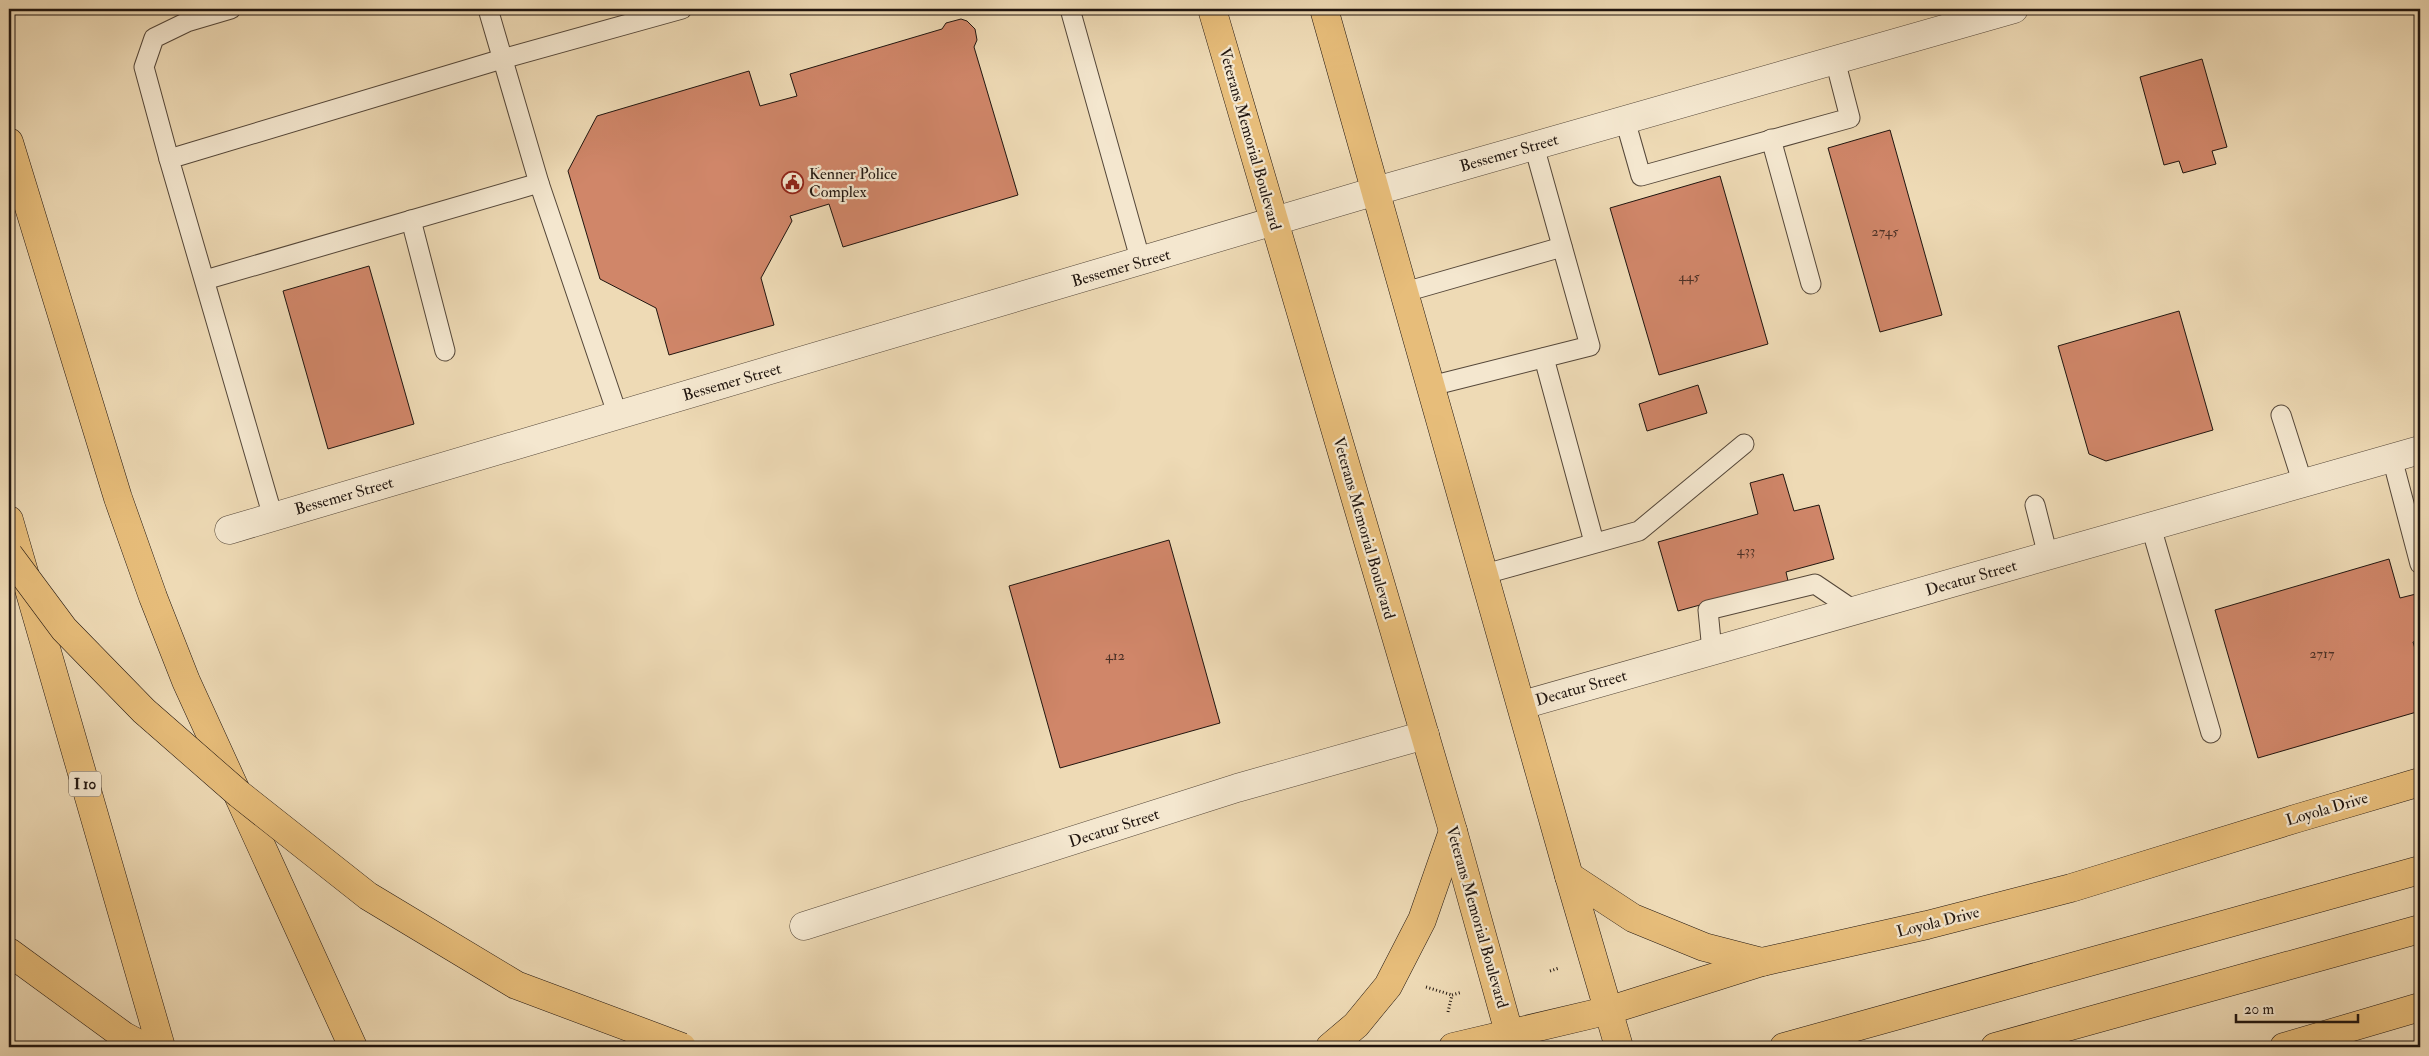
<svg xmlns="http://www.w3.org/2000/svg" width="2429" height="1056" viewBox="0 0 2429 1056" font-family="'IM FELL Double Pica',serif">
  <rect width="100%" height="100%" fill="#eedab5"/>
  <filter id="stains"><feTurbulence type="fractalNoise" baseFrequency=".004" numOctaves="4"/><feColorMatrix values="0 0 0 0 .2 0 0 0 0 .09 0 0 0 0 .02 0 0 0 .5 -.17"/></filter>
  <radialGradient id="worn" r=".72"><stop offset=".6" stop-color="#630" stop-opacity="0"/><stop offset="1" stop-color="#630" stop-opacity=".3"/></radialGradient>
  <g fill="#d08669" stroke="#20150f">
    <path d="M961 19 967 21 975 29 977 40 974 47 1018 195 843 247 829 204 790 216 792 221 761 278 774 325 669 355 656 308 600 279 568 171 597 116 749 71 760 106 797 96 790 74 942 29 946 23Z"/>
    <path d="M2202 59 2227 147 2212 151 2216 164 2183 173 2179 161 2164 165 2140 77Z"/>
    <path d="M1890 130 1942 315 1880 332 1828 148Z"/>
    <path d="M1720 176 1768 344 1659 375 1610 208Z"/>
    <path d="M369 266 414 424 328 449 283 291Z"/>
    <path d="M2179 311 2213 430 2106 461 2089 454 2058 346Z"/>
    <path d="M1698 385 1707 413 1647 431 1639 404Z"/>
    <path d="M1783 474 1794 511 1819 505 1834 559 1786 572 1788 581 1678 611 1658 542 1758 514 1750 483Z"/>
    <path d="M1169 540 1220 723 1060 768 1009 586Z"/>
    <path d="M2389 559 2400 598 2420 593V640L2413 642 2420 665V711L2258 758 2215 610Z"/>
  </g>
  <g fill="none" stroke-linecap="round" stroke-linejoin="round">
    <defs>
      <g id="lane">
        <path d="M488 9 539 183 618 416"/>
        <path d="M1070 9 1141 262"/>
        <path d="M1625 120 1641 176 1850 118 1835 60"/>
        <path d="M1771 139 1811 284"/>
        <path d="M169 159 144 67 154 38 187 22 231 9"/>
        <path d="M411 220 445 351"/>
        <path d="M205 280 539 183"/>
        <path d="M1405 292 1562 247"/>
        <path d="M1544 358 1594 542"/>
        <path d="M1431 386 1590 346 1534 146"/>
        <path d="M2281 415 2303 484"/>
        <path d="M2392 458 2420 564"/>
        <path d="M2035 505 2048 556"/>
        <path d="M273 517 169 159 502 59 682 9"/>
        <path d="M2151 527 2211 733"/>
        <path d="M1485 574 1639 531 1744 444"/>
        <path d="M1712 651 1708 610 1815 584 1855 611"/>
      </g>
      <g id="street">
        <path d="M229 530 1376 191 2014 9"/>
        <path d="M1522 705 2420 450"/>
        <path d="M804 926 1237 788 1425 735"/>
      </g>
      <g id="primary">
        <path d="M1212 9 1453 831 1513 1047"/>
        <path d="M1324 9 1569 876 1619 1047"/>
        <path d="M1569 876 1633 918 1704 947 1762 962"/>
        <path d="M1330 1047 1356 1025 1388 986 1422 920 1453 831"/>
        <path d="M1453 1047 1610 1010 1762 962 1927 925 2071 888 2298 818 2420 782"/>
        <path d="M2284 1047 2420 1007"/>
      </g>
      <g id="highway">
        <path d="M9 142 118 498 153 597 186 681 353 1047"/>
        <path d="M9 520 161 1047"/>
        <path d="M9 952 124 1036 145 1047"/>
        <path d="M1784 1047 2420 870"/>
        <path d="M1995 1047 2420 929"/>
      </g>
    </defs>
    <use href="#lane" stroke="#544638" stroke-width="21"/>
    <use href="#street" stroke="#544638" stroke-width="29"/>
    <use href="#primary" stroke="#20150f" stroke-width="29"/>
    <use href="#highway" stroke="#20150f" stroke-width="29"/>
    <g stroke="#20150f" stroke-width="3" stroke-dasharray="1 2.5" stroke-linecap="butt">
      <path d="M1550 971 1559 968"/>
      <path d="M1426 987 1452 995"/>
      <path d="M1448 1012 1452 995 1462 992"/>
    </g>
    <use href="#lane" stroke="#f4e7cf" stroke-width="19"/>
    <use href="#street" stroke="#f4e7cf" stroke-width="28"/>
    <use href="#primary" stroke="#e7bd7a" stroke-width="28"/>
    <use href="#highway" stroke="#e7bd7a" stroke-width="28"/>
    <defs>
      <path id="highway-bridge" d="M9 555 64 629 144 711 239 794 368 896 516 985 682 1047"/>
    </defs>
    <use href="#highway-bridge" stroke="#20150f" stroke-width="29" stroke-linecap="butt"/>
    <use href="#highway-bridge" stroke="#e7bd7a" stroke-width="28"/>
  </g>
  <defs>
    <symbol id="civic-ring" viewBox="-11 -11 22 22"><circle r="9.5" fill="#f4e7cf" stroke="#8f2418" stroke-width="1.5"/><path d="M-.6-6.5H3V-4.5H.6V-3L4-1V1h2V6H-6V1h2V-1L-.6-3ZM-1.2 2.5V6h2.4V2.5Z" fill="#8f2418"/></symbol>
  </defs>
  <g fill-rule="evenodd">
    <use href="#civic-ring" x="780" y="170" width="25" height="25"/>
  </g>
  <g text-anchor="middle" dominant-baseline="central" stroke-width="4.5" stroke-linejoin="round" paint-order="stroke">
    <g font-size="14" fill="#4c3126">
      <text x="1885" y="231">2745</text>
      <text x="1689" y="276">445</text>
      <text x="1746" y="550">433</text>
      <text x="2322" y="653">2717</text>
      <text x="1115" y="655">412</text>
    </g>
    <rect fill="#f4e7cf" stroke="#605449" stroke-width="1" x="69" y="771.5" width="32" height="25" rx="4"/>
    <g font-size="15" font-weight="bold" fill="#20150f">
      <text x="85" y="784">I 10</text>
    </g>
    <g font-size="16" fill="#20150f" stroke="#f4e7cf">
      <text transform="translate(1250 139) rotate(74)">Veterans Memorial Boulevard</text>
      <text transform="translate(1509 153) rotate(-16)">Bessemer Street</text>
      <text transform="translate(1121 268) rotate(-16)">Bessemer Street</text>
      <text transform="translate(732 382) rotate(-16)">Bessemer Street</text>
      <text transform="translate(344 496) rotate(-16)">Bessemer Street</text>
      <text transform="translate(1364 528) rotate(74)">Veterans Memorial Boulevard</text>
      <text transform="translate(1971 578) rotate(-16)">Decatur Street</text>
      <text transform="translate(1581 688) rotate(-16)">Decatur Street</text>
      <text transform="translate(2327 809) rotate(-16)">Loyola Drive</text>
      <text transform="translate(1114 828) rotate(-18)">Decatur Street</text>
      <text transform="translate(1477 917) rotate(74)">Veterans Memorial Boulevard</text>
      <text transform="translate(1938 922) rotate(-14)">Loyola Drive</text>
    </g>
    <g font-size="16" fill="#20150f" stroke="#f4e7cf" text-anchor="start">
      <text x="809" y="174">Kenner Police<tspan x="809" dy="18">Complex</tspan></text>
    </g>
  </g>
  <rect width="2429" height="1056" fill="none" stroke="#eedab5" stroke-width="30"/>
  <rect x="10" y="10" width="2409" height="1036" fill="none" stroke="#20150f" stroke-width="2.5"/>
  <rect x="15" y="15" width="2399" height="1026" fill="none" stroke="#20150f"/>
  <path d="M2236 1014v8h122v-8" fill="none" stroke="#20150f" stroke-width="2.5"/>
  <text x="2244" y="1014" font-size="15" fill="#20150f" stroke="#f4e7cf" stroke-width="4" paint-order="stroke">20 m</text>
  <rect width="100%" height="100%" filter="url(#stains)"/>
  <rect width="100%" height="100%" fill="url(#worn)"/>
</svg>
